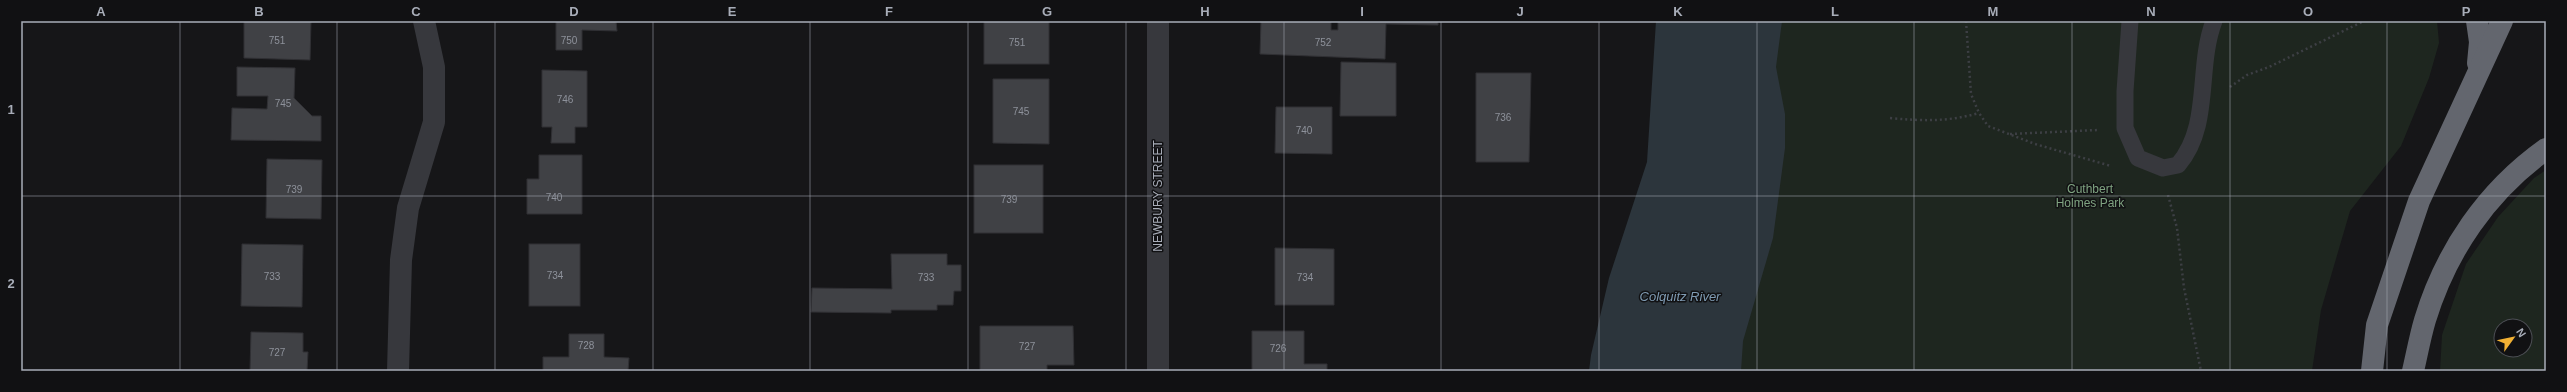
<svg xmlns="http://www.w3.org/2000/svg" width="2567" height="392" viewBox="0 0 2567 392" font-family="Arial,sans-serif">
  <rect width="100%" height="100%" fill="#161618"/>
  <g fill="#1e261f" fill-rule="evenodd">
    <path d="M1772 21H2437L2439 43 2429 78 2401 146 2350 211 2321 310 2312 371H1720Z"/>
    <path d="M2546 170V371H2440L2442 335 2466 264 2498 217 2534 178ZM2501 326H2525V350H2501Z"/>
  </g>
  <path fill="#2c353c" d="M1656 21H1782L1776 67 1785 114V148L1773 238 1743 341 1741 371H1589L1591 355 1609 278 1647 162Z"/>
  <g fill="#404145" stroke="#303034">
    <path d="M244 21H311L310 60 244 58Z"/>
    <path d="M556 21H616L617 31 582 30V50H556Z"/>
    <rect x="984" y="21" width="65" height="43"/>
    <path d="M1261 21H1331V30H1338V21H1438V25L1386 24 1385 59 1260 54Z"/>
    <path d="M1341 62 1396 63V116H1340Z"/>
    <path d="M237 67 295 68 294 98 312 116H321V141L231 140 232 108 267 109 268 96H237Z"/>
    <path d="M542 70 587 71V127H575V143H551L552 127H542Z"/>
    <path d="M1476 73H1531L1529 162H1476Z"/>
    <path d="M993 79H1049V144L993 143Z"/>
    <path d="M1276 107H1332V154L1275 153Z"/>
    <path d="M539 155H582V214H527V179H539Z"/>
    <path d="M267 159 322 160 321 219 266 218Z"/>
    <rect x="974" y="165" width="69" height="68"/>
    <path d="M242 244 303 245 302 307 241 306Z"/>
    <rect x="529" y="244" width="51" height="62"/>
    <path d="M1275 248 1334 249V305H1275Z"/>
    <path d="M891 254H947V265H961V291H954L953 305H937V310H891V313L811 312 812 288 892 289Z"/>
    <path d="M980 326H1073L1074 365H1047V371H980Z"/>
    <path d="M1252 331H1304V364H1327V371H1252Z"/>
    <path d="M251 332 303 333V352H308L307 371H250Z"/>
    <path d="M569 334H604V357L629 358 628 371H543V357H569Z"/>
  </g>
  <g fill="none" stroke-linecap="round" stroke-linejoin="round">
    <g stroke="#3d3f44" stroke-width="2.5" stroke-dasharray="2 3" stroke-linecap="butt">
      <path d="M1966 21 1971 94 1979 113 1988 126 2035 144 2111 166"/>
      <path d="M2230 87 2247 75 2269 67 2364 21"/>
      <path d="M1890 118C1923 121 1947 122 1979 113"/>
      <path d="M2010 134 2098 130"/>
      <path d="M2168 195 2177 228 2184 288 2201 371"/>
    </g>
    <path stroke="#37383d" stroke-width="17" d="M2130 21 2125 91V128L2138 158 2163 168 2178 165C2212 125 2196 68 2214 21"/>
    <g stroke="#37383d" stroke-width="22">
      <path d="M398 371 401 260 408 208 434 122V67L424 21"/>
      <path d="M1158 371V21"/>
    </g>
    <g stroke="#63666e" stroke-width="22">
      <path d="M2477 21 2480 42 2478 63"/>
      <path d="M2372 371 2377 325 2419 201 2502 21"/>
      <path d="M2413 371C2417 354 2420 337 2425 320 2446 251 2487 191 2546 149"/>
    </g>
  </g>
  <path fill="none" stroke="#a8adb8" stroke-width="1" stroke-opacity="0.55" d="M180 21V371M337 21V371M495 21V371M653 21V371M810 21V371M968 21V371M1126 21V371M1284 21V371M1441 21V371M1599 21V371M1757 21V371M1914 21V371M2072 21V371M2230 21V371M2387 21V371M21 196H2546"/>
  <g text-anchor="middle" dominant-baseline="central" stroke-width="3" stroke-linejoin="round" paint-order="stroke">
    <g font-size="10" fill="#8e929b">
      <text x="277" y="40">751</text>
      <text x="569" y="40">750</text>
      <text x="1017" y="42">751</text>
      <text x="1323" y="42">752</text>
      <text x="565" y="99">746</text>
      <text x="283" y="103">745</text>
      <text x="1021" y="111">745</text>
      <text x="1503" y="117">736</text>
      <text x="1304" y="130">740</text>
      <text x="294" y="189">739</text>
      <text x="554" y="197">740</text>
      <text x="1009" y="199">739</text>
      <text x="555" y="275">734</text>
      <text x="272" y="276">733</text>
      <text x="926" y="277">733</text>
      <text x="1305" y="277">734</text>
      <text x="586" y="345">728</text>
      <text x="1027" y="346">727</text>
      <text x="1278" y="348">726</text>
      <text x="277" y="352">727</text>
    </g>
    <g font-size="12" fill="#7fa381" stroke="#111113">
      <text x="2090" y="189">Cuthbert<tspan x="2090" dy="14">Holmes Park</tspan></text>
    </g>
    <g font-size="12" fill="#a8adb8" stroke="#111113">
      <text transform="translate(1158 196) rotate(-90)">NEWBURY STREET</text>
    </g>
    <g font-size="13" font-style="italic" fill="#7f9bb3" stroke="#111113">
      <text x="1680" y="296">Colquitz River</text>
    </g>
  </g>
  <rect width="2567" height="392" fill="none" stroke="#111113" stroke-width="44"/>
  <g transform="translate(2513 338) rotate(57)"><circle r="19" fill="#111113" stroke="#4d4f55"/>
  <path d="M0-3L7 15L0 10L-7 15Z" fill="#f2b134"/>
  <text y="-6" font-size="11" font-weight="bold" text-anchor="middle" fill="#a8adb8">N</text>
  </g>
  <rect x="22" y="22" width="2523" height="348" fill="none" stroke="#a8adb8" stroke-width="1.5"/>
  <g font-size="13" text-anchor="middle" font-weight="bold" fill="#a8adb8">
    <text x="101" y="16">A</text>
    <text x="259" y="16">B</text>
    <text x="416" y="16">C</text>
    <text x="574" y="16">D</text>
    <text x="732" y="16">E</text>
    <text x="889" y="16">F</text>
    <text x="1047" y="16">G</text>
    <text x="1205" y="16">H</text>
    <text x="1362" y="16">I</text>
    <text x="1520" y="16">J</text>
    <text x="1678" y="16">K</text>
    <text x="1835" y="16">L</text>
    <text x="1993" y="16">M</text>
    <text x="2151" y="16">N</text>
    <text x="2308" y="16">O</text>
    <text x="2466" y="16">P</text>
    <text x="11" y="114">1</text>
    <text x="11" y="288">2</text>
  </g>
</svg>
